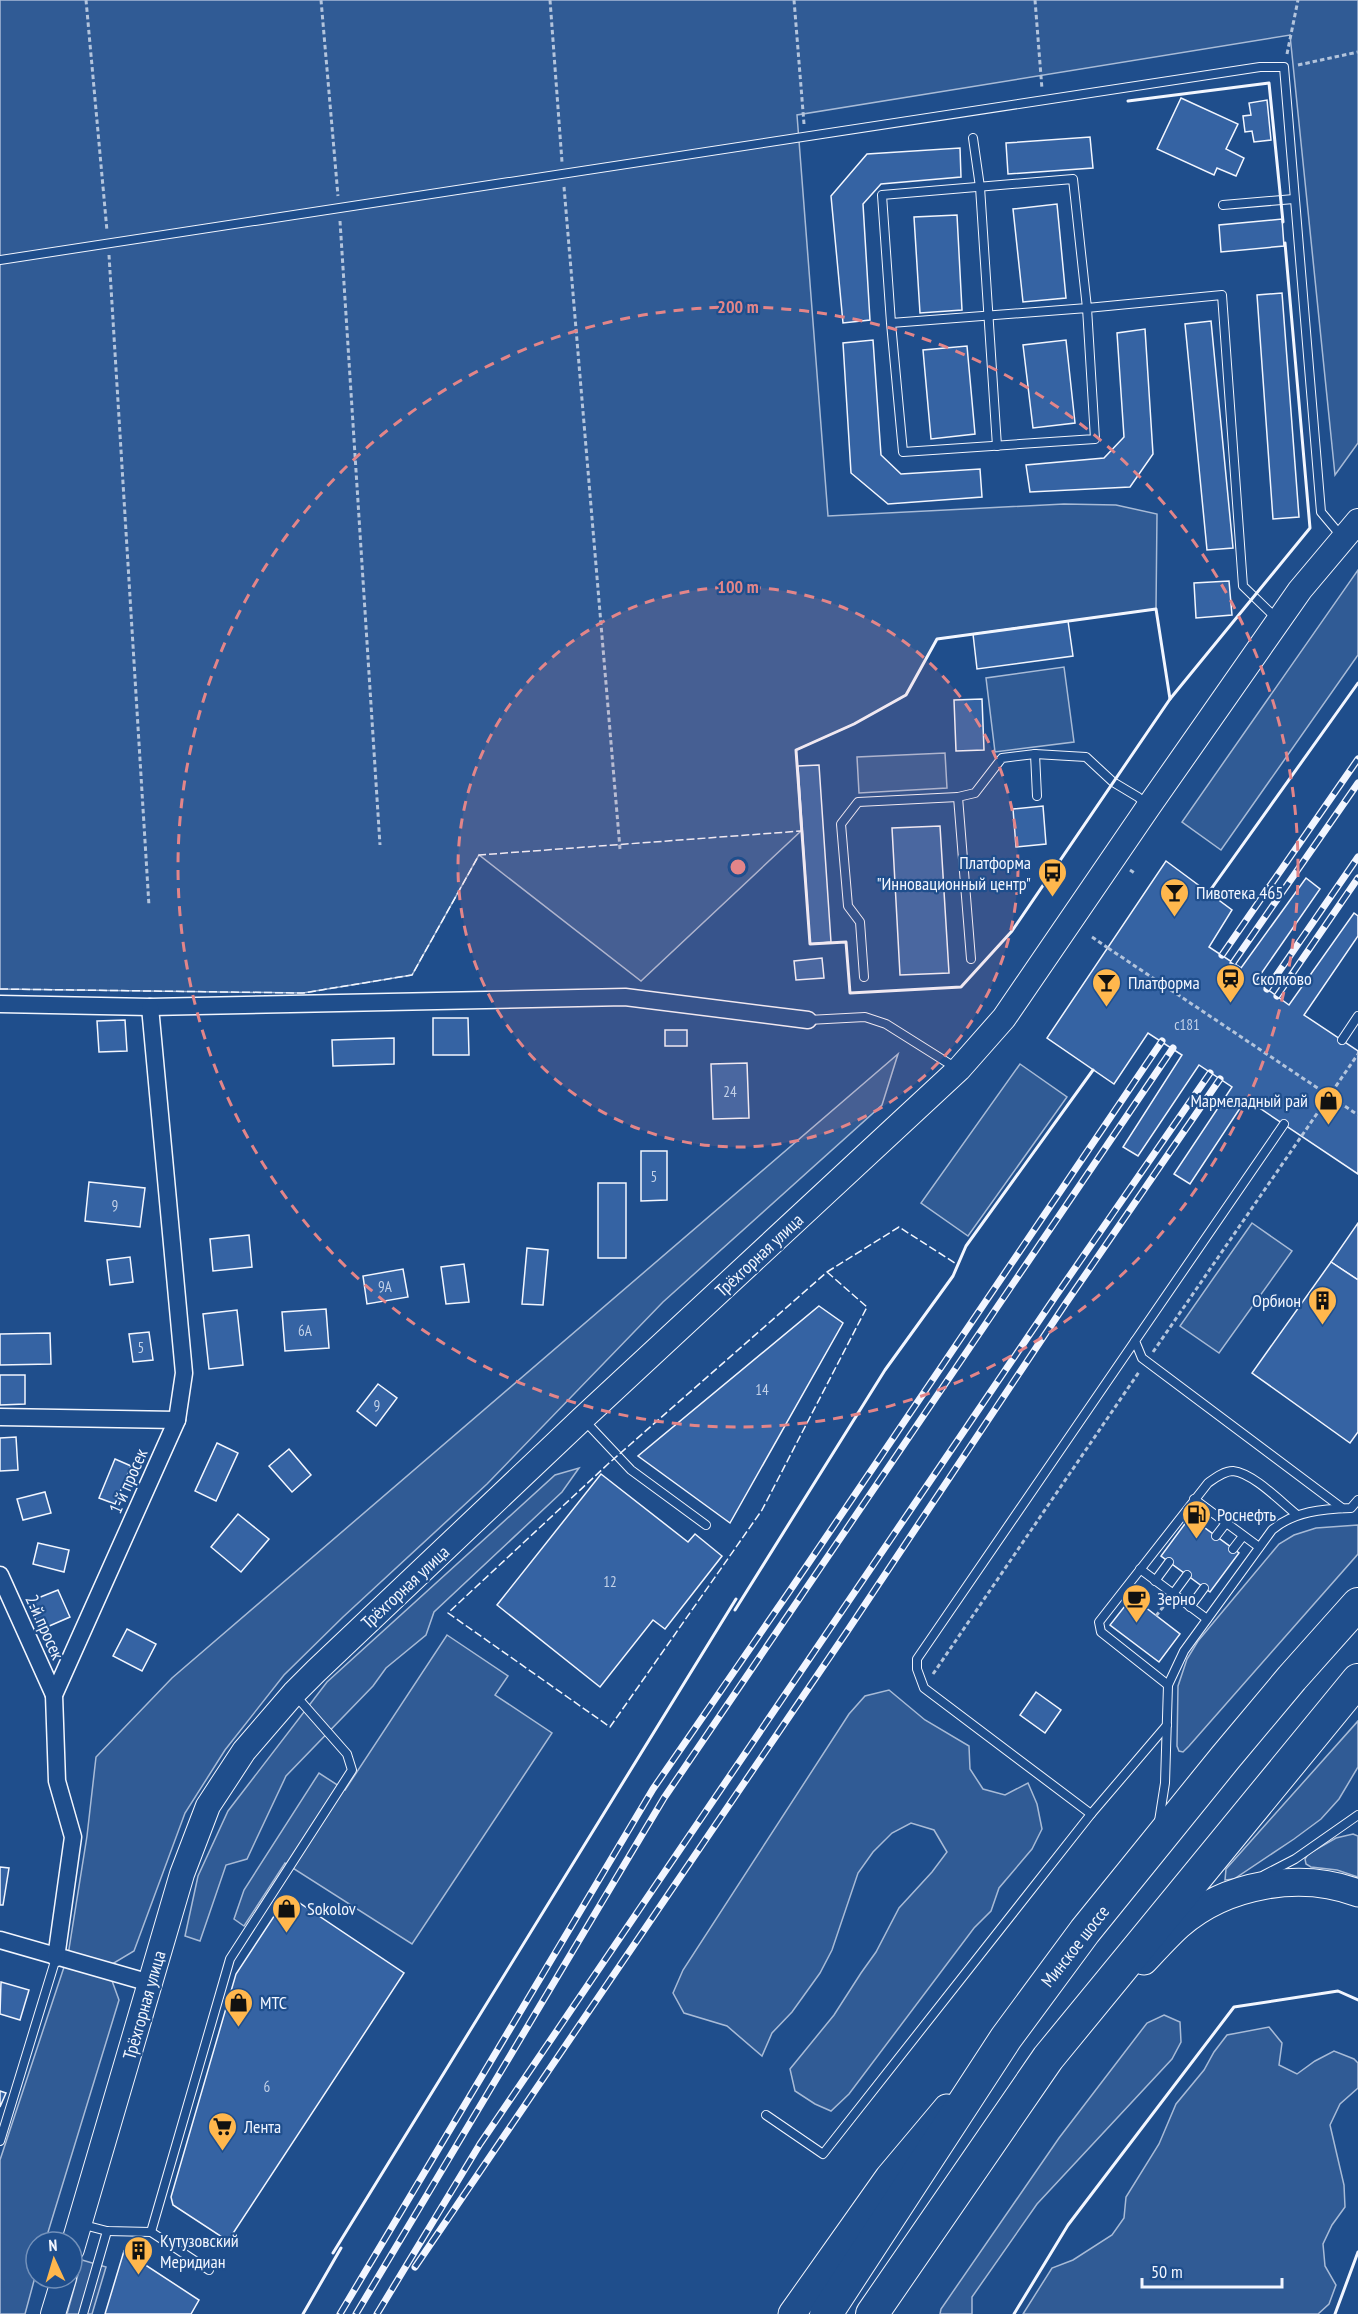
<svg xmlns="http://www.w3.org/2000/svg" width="1358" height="2314" viewBox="0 0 1358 2314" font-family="'PT Sans Narrow',sans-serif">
  <rect width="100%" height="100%" fill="#1f4e8c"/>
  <g fill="#305b95" stroke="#a8bbd7" stroke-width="1.5">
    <path d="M0 0H1358V443L1335 475 1290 35 797 115 828 516 1064 504 1116 505 1157 514 1156 609 937 639 906 695 854 724 796 750 801 831 641 981 479 855 412 975 303 993 0 989Z"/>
    <path d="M1358 570V655L1221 850 1182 822Z"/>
    <path d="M1064 667 1074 742 995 752 986 678Z"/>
    <path d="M945 753 947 788 859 793 857 757Z"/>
    <path d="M898 1054 882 1105 663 1302 487 1484 343 1617 284 1675 225 1750 185 1813 134 1951 107 1967 119 2000 45 2242H36V2258L32 2263 35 2277 25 2314H0V2160L68 1955 87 1836 96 1757 172 1678Z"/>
    <path d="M1020 1064 1067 1097 968 1236 921 1203Z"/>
    <path d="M1252 1223 1292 1251 1219 1353 1180 1326Z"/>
    <path d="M579 1468 562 1492 434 1612 426 1635 386 1668 373 1686 286 1776 247 1859 226 1865 200 1941 185 1936 198 1876 228 1811 327 1682 555 1475Z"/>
    <path d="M1358 1525V1554L1189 1746 1183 1752 1179 1751 1177 1746 1178 1686 1187 1659 1198 1641 1279 1544 1294 1535 1316 1528Z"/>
    <path d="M447 1635 508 1676 495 1695 552 1733 412 1944 285 1863 244 1926 234 1919 244 1890 319 1773 345 1790Z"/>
    <path d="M889 1690 925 1720 969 1746 970 1769 983 1789 1005 1795 1028 1783 1037 1804 1042 1829 1032 1849 999 1888 991 1911 974 1928 849 2094 831 2111 815 2104 795 2091 790 2069 834 2015 861 1973 876 1952 899 1908 932 1872 947 1852 934 1830 911 1823 892 1833 873 1852 858 1873 832 1950 820 1973 792 2012 772 2033 762 2056 727 2026 684 2013 673 1993 683 1970 849 1714 865 1696Z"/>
    <path d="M1358 1721V1767L1339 1799 1321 1819 1294 1839 1234 1879 1225 1880 1226 1869Z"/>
    <path d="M1353 1834 1358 1836V1877L1337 1870 1311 1867 1306 1864 1305 1859 1308 1854 1336 1838Z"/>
    <path d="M1164 2015 1180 2022 1181 2042 1172 2059 1037 2204 972 2297V2314H940L941 2309 1059 2138 1147 2023Z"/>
    <path d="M1269 2027 1282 2043 1279 2065 1297 2074 1315 2061 1334 2051 1354 2059 1358 2063V2088L1340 2104 1330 2125 1344 2185 1345 2207 1332 2225 1323 2244 1325 2266 1336 2285 1329 2304 1318 2314H1023L1052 2268 1073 2260 1112 2235 1124 2218 1126 2197 1159 2144 1176 2104 1204 2070 1214 2052 1227 2035Z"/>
    <path d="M82 2260 106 2267 92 2314H67Z"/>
  </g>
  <g fill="#3563a3" stroke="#f2f6ff" stroke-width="1.5">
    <path d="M1181 98 1238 124 1226 149 1244 158 1236 176 1217 168 1214 175 1157 149Z"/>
    <path d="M1267 100 1271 140 1254 142 1252 131 1245 132 1243 116 1251 115 1249 103Z"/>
    <path d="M1090 137 1093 168 1008 174 1006 143Z"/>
    <path d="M960 148 961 177 881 184 863 204 870 320 843 323 831 196 867 154Z"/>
    <path d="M1057 204 1066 298 1023 302 1013 209Z"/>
    <path d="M957 215 962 310 920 313 914 217Z"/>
    <path d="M1282 219 1284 246 1221 252 1219 225Z"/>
    <path d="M1282 293 1299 517 1273 519 1257 295Z"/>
    <path d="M1211 321 1233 548 1207 550 1185 324Z"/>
    <path d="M1145 329 1153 454 1130 487 1030 492 1026 465 1104 458 1124 437 1117 333Z"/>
    <path d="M873 340 881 455 901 474 980 469 982 497 888 504 851 473 843 343Z"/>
    <path d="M1066 340 1075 423 1033 428 1023 345Z"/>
    <path d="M967 346 975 434 931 439 923 350Z"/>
    <path d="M1229 581 1232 615 1196 618 1194 583Z"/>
    <path d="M1068 621 1073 656 977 669 973 634Z"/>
    <path d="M982 699 984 750 956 751 954 700Z"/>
    <path d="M819 765 831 942 810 944 798 766Z"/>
    <path d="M1043 806 1046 844 1016 847 1013 809Z"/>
    <path d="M940 826 949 973 900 975 892 828Z"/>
    <path d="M1166 861 1232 910 1209 947 1241 968 1306 878 1320 889 1256 981 1289 1005 1354 913 1358 916V936L1304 1015 1358 1051V1174L1246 1099 1190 1184 1174 1174 1232 1087 1199 1065 1138 1156 1123 1147 1182 1055 1148 1033 1114 1084 1047 1038Z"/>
    <path d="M822 958 824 978 796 980 794 961Z"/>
    <path d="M433 1018H468L469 1055H433Z"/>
    <path d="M125 1020 127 1051 99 1052 97 1021Z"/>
    <rect x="665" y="1030" width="22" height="16"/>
    <path d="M394 1038V1064L333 1066 332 1040Z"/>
    <path d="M747 1063 749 1118 713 1119 711 1064Z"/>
    <path d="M641 1151H667V1200L641 1201Z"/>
    <path d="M89 1182 145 1188 140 1227 85 1221Z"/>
    <rect x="598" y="1183" width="28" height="75"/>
    <path d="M1358 1223V1280L1331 1262Z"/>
    <path d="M249 1235 252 1267 213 1271 210 1239Z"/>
    <path d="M527 1248 548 1250 543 1305 522 1304Z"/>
    <path d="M130 1257 133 1282 110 1285 107 1260Z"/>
    <path d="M1331 1262 1358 1280V1432L1350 1443 1252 1373Z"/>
    <path d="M464 1264 469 1302 446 1304 441 1267Z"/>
    <path d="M403 1269 408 1297 367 1304 363 1276Z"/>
    <path d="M819 1306 843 1323 730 1523 638 1456Z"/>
    <path d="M326 1309 329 1348 285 1351 282 1312Z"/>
    <path d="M237 1310 243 1365 209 1369 203 1314Z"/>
    <path d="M149 1332 153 1360 133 1362 129 1334Z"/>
    <path d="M50 1333 51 1364 0 1365V1334Z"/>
    <path d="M0 1375H25V1404L0 1405Z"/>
    <path d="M378 1384 397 1398 376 1426 357 1411Z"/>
    <path d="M16 1437 18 1470 0 1471V1438Z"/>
    <path d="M217 1443 238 1453 216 1501 195 1491Z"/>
    <path d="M289 1449 311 1475 292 1492 269 1466Z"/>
    <path d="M115 1459 131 1466 115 1504 99 1498Z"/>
    <path d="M601 1474 688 1542 695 1534 722 1556 665 1629 653 1620 600 1687 497 1605Z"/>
    <path d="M45 1492 51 1513 23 1520 17 1499Z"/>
    <path d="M238 1514 269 1539 241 1572 211 1547Z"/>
    <path d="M1190 1517 1239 1553 1210 1592 1161 1556Z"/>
    <path d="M38 1543 69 1550 64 1572 33 1564Z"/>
    <path d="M58 1590 70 1617 40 1630 28 1602Z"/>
    <path d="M1132 1597 1180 1634 1159 1662 1110 1625Z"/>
    <path d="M127 1629 156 1644 142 1671 113 1656Z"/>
    <path d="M1036 1692 1061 1710 1045 1733 1020 1715Z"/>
    <path d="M0 1867 9 1868 3 1905H0Z"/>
    <path d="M289 1899 295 1900 404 1973 228 2241 173 2205 171 2197 236 1974 284 1901Z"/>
    <path d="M1 1982 29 1990 20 2020 0 2014Z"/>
    <path d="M0 2091 6 2093 0 2107Z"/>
    <path d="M124 2251 199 2300 191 2314H105Z"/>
  </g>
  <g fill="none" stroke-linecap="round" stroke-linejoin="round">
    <defs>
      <g id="lane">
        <path d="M973 138 980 187 997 446"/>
        <path d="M1223 205 1294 199"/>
        <path d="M0 260 1260 67H1284L1321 512 1342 537"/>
        <path d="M891 323 903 452 1095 439 1087 308 1073 179 882 195 891 323 1087 308 1222 295 1243 586 1276 618"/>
        <path d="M1035 754 1037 796"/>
        <path d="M971 959 958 797 975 793 1002 758 1035 754 1086 757 1113 782 1138 797 1148 806"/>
        <path d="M864 977 860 922 848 906 841 824 858 802 958 797"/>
        <path d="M808 1020 865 1017 886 1024 956 1068"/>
        <path d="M1342 1040 1358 1016"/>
        <path d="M1284 1124 1135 1341 1142 1358 1342 1508"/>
        <path d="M1135 1341 917 1659V1669L924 1688 1091 1814 1167 1725"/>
        <path d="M584 1420 631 1470 706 1525"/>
        <path d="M1194 1499 1259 1547"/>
        <path d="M1199 1523 1208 1510"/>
        <path d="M1216 1536 1226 1523"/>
        <path d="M1233 1549 1243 1536"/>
        <path d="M1140 1569 1207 1619"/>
        <path d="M1155 1581 1169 1562"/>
        <path d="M1173 1594 1187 1575"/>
        <path d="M1190 1607 1204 1588"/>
        <path d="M1168 1685 1101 1632 1099 1622 1208 1483C1215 1478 1224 1471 1233 1471 1253 1473 1281 1502 1296 1514"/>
        <path d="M1159 1821 1165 1783 1168 1685 1184 1651 1272 1530C1294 1511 1323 1509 1351 1508L1358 1500"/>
        <path d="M1264 1875 1295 1859 1358 1815"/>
        <path d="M766 2115 823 2154 1091 1814"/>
        <path d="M0 2141 56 1958"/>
        <path d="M80 2224 107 2231 151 2232 209 2270"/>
        <path d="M151 2232 230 1959 352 1770 347 1754 296 1696"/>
        <path d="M83 2314 107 2231"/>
      </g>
      <g id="street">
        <path d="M0 1004 150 1007 625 997 808 1020"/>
        <path d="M0 1417 177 1420"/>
        <path d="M0 1575 54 1695"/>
        <path d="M0 1940 150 1983"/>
        <path d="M56 1958 73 1837 57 1781 54 1695 177 1420 184 1373 150 1007"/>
      </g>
      <g id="secondary">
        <path d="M72 2249 182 1874 208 1806 244 1751 294 1693 316 1671 583 1418 959 1069 1004 1018 1149 806 1300 590 1358 521"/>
        <path d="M53 2314 64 2278"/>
      </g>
      <g id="primary">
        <path d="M1144 1961C1155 1949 1167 1936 1179 1925 1226 1884 1300 1871 1358 1893"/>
        <path d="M792 2314 889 2177 947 2108"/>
      </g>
      <g id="highway">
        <path d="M826 2314 1006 2038 1085 1931 1225 1758 1292 1678 1358 1604"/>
        <path d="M872 2314 1048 2058 1358 1680"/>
      </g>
    </defs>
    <use href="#lane" stroke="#f2f6ff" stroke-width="10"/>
    <use href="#street" stroke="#f2f6ff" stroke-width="19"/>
    <use href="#secondary" stroke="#f2f6ff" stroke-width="26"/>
    <use href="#primary" stroke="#f2f6ff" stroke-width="29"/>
    <use href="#highway" stroke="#f2f6ff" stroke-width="34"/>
    <g stroke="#b3c4dc" stroke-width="3" stroke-dasharray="4.5 3" stroke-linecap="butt">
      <path d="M86 0 107 231"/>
      <path d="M321 0 338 196"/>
      <path d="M550 0 562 162"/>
      <path d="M794 0 804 124"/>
      <path d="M1035 0 1042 89"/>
      <path d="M1287 54 1298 0"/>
      <path d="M1298 65 1358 52"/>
      <path d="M564 187 620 849"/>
      <path d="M340 221 380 845"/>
      <path d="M109 255 149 906"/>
      <path d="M1130 870 1136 874"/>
      <path d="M1092 937 1108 948"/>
      <path d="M1153 1352 1358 1054"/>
      <path d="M1156 1616 1166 1603"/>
      <path d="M933 1674 1139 1372"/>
    </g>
    <use href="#lane" stroke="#1f4e8c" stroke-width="8"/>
    <use href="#street" stroke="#1f4e8c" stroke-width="16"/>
    <use href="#secondary" stroke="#1f4e8c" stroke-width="24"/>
    <use href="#primary" stroke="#1f4e8c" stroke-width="27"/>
    <use href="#highway" stroke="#1f4e8c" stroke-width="32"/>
    <defs>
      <g id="rail">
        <path d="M1222 955 1358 759"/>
        <path d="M1233 963 1358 783"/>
        <path d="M1267 989 1358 857"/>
        <path d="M1277 996 1358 878"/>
        <path d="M415 2267 846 1633 1066 1303 1220 1079"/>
        <path d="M340 2314 653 1789 793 1586 1162 1041"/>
        <path d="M356 2314 664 1798 1173 1048"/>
        <path d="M377 2314 480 2144 1055 1297 1210 1073"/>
      </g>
    </defs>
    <use href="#rail" stroke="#f2f6ff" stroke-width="7"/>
    <use href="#rail" stroke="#1f4e8c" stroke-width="4.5" stroke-dasharray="14" stroke-linecap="butt"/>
    <path stroke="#b3c4dc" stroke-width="3" stroke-dasharray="4.5 3" stroke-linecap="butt" d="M1108 948 1358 1115"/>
    <g stroke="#f2f6ff" stroke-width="1.5" stroke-dasharray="8 3" stroke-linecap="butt">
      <path d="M0 989 303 993 412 975 479 855 801 831"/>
      <path d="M827 1272 867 1307 762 1510 610 1727 448 1613 608 1464Z"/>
      <path d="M827 1272 899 1227 958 1265"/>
    </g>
    <g stroke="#f2f6ff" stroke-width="3">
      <path d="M1128 101 1269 83 1283 222"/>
      <path d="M1156 609 1170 699 1012 931 961 987 850 993 846 942 810 944 796 750 854 724 906 695 937 639Z"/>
      <path d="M1170 699 1310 528 1285 243"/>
      <path d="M1209 892 1358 683"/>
      <path d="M735 1610 885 1370 953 1276 966 1246 1093 1070"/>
      <path d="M333 2253 736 1599"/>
      <path d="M303 2314 341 2248"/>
      <path d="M1014 2314 1068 2225 1234 2007 1338 1991 1358 2000"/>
      <path d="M1335 2314 1358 2252"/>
    </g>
  </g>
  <circle cx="738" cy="867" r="280" fill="#e38589" fill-opacity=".12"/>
  <g fill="none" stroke="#e38589" stroke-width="3" stroke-dasharray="10 8">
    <circle cx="738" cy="867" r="280"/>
    <circle cx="738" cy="867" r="560"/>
  </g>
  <defs>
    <symbol id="bus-pin" viewBox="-11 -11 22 30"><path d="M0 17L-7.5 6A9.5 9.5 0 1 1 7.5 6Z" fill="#ffb74d" stroke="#1f4e8c"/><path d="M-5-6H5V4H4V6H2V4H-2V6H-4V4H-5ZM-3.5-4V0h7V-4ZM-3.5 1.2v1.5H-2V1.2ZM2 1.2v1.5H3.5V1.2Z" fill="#111"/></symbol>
    <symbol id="bar-pin" viewBox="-11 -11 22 30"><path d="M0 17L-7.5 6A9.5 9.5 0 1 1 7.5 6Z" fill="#ffb74d" stroke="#1f4e8c"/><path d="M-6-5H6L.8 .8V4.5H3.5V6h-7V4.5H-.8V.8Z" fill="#111"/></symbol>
    <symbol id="station-pin" viewBox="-11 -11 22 30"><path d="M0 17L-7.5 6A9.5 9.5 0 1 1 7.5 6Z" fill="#ffb74d" stroke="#1f4e8c"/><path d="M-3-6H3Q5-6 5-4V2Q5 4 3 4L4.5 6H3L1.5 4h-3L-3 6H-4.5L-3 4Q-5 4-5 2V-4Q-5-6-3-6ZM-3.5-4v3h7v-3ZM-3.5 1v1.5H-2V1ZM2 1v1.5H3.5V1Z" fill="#111"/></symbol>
    <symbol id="shop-pin" viewBox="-11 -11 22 30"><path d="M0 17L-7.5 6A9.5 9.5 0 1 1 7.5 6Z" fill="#ffb74d" stroke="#1f4e8c"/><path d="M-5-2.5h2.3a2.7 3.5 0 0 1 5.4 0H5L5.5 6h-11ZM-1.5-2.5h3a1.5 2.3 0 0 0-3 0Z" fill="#111"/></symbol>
    <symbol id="building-pin" viewBox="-11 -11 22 30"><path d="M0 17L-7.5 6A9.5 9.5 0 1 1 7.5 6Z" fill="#ffb74d" stroke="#1f4e8c"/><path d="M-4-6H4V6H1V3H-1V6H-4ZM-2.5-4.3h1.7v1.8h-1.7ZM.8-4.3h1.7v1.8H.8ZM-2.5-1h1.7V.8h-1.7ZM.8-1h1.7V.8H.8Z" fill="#111"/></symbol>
    <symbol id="fuel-pin" viewBox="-11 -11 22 30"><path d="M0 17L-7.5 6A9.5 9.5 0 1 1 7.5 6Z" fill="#ffb74d" stroke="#1f4e8c"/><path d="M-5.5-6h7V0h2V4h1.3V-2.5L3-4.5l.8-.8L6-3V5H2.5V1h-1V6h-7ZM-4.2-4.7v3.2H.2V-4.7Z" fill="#111"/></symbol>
    <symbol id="cafe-pin" viewBox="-11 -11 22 30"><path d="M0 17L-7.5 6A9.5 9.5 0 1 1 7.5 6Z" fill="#ffb74d" stroke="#1f4e8c"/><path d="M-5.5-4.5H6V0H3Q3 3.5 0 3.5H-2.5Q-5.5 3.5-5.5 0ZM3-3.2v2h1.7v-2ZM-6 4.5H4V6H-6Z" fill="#111"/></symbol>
    <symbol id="supermarket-pin" viewBox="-11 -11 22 30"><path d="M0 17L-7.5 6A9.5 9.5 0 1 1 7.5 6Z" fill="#ffb74d" stroke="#1f4e8c"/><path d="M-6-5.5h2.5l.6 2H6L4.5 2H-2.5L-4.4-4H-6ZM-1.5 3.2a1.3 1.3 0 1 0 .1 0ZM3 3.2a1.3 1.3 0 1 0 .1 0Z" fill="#111"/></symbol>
  </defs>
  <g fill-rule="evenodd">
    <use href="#bus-pin" x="1036" y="856" width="33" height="45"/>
    <use href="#bar-pin" x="1158" y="876" width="33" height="45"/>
    <use href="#station-pin" x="1214" y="962" width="33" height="45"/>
    <use href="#bar-pin" x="1090" y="966" width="33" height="45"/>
    <use href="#shop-pin" x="1312" y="1084" width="33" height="45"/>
    <use href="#building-pin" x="1306" y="1284" width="33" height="45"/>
    <use href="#fuel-pin" x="1180" y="1498" width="33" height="45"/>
    <use href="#cafe-pin" x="1120" y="1582" width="33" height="45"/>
    <use href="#shop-pin" x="270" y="1892" width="33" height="45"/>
    <use href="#shop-pin" x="222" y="1986" width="33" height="45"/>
    <use href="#supermarket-pin" x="206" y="2110" width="33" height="45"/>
    <use href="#building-pin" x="122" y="2234" width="33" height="45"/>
  </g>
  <g text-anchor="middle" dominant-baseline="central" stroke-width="4.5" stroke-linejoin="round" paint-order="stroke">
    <g font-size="15" fill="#c3d1e8">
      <text x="1187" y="1024">с181</text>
      <text x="730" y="1091">24</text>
      <text x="654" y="1176">5</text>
      <text x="115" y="1205">9</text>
      <text x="385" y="1286">9А</text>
      <text x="305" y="1330">6А</text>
      <text x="141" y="1347">5</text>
      <text x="762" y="1389">14</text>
      <text x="377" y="1405">9</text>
      <text x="610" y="1581">12</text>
      <text x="267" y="2086">6</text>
    </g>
    <g font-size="18" fill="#f2f6ff" stroke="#1f4e8c" text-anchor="start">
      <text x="1031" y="862" text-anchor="end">Платформа<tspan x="1031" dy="21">"Инновационный центр"</tspan></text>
      <text x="1196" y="892">Пивотека 465</text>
      <text x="1252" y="978">Сколково</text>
      <text x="1128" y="982">Платформа</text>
      <text x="1308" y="1100" text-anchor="end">Мармеладный рай</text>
      <text x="1301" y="1300" text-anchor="end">Орбион</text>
      <text x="1217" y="1514">Роснефть</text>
      <text x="1157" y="1598">Зерно</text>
      <text x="307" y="1908">Sokolov</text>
      <text x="260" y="2002">МТС</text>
      <text x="244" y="2126">Лента</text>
      <text x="160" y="2240">Кутузовский<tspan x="160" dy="21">Меридиан</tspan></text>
    </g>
    <g font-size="18" fill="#f2f6ff" stroke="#1f4e8c">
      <text transform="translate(759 1255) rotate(-43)">Трёхгорная улица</text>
      <text transform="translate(128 1481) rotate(-66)">1-й просек</text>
      <text transform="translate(405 1587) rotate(-43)">Трёхгорная улица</text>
      <text transform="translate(45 1627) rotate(66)">2-й просек</text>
      <text transform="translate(1075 1946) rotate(-52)">Минское шоссе</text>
      <text transform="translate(144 2005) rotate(-74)">Трёхгорная улица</text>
    </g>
  </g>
  <circle cx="738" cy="867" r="9" fill="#e38589" stroke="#1f4e8c" stroke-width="3"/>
  <g font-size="18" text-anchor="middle" font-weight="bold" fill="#e38589" stroke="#1f4e8c" stroke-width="4.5" stroke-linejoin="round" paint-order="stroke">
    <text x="738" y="313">200 m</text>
    <text x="738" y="593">100 m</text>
  </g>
  <g transform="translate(54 2260) rotate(356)"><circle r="28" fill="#1f4e8c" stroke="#7391ba" stroke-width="1.5"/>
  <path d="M0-4.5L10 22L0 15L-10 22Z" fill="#ffb74d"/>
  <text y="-9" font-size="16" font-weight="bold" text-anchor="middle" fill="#f2f6ff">N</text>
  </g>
  <path d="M1142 2278v9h140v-9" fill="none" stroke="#f2f6ff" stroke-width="3"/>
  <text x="1151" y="2278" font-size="18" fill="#f2f6ff" stroke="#1f4e8c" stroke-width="4.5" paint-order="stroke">50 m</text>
</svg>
